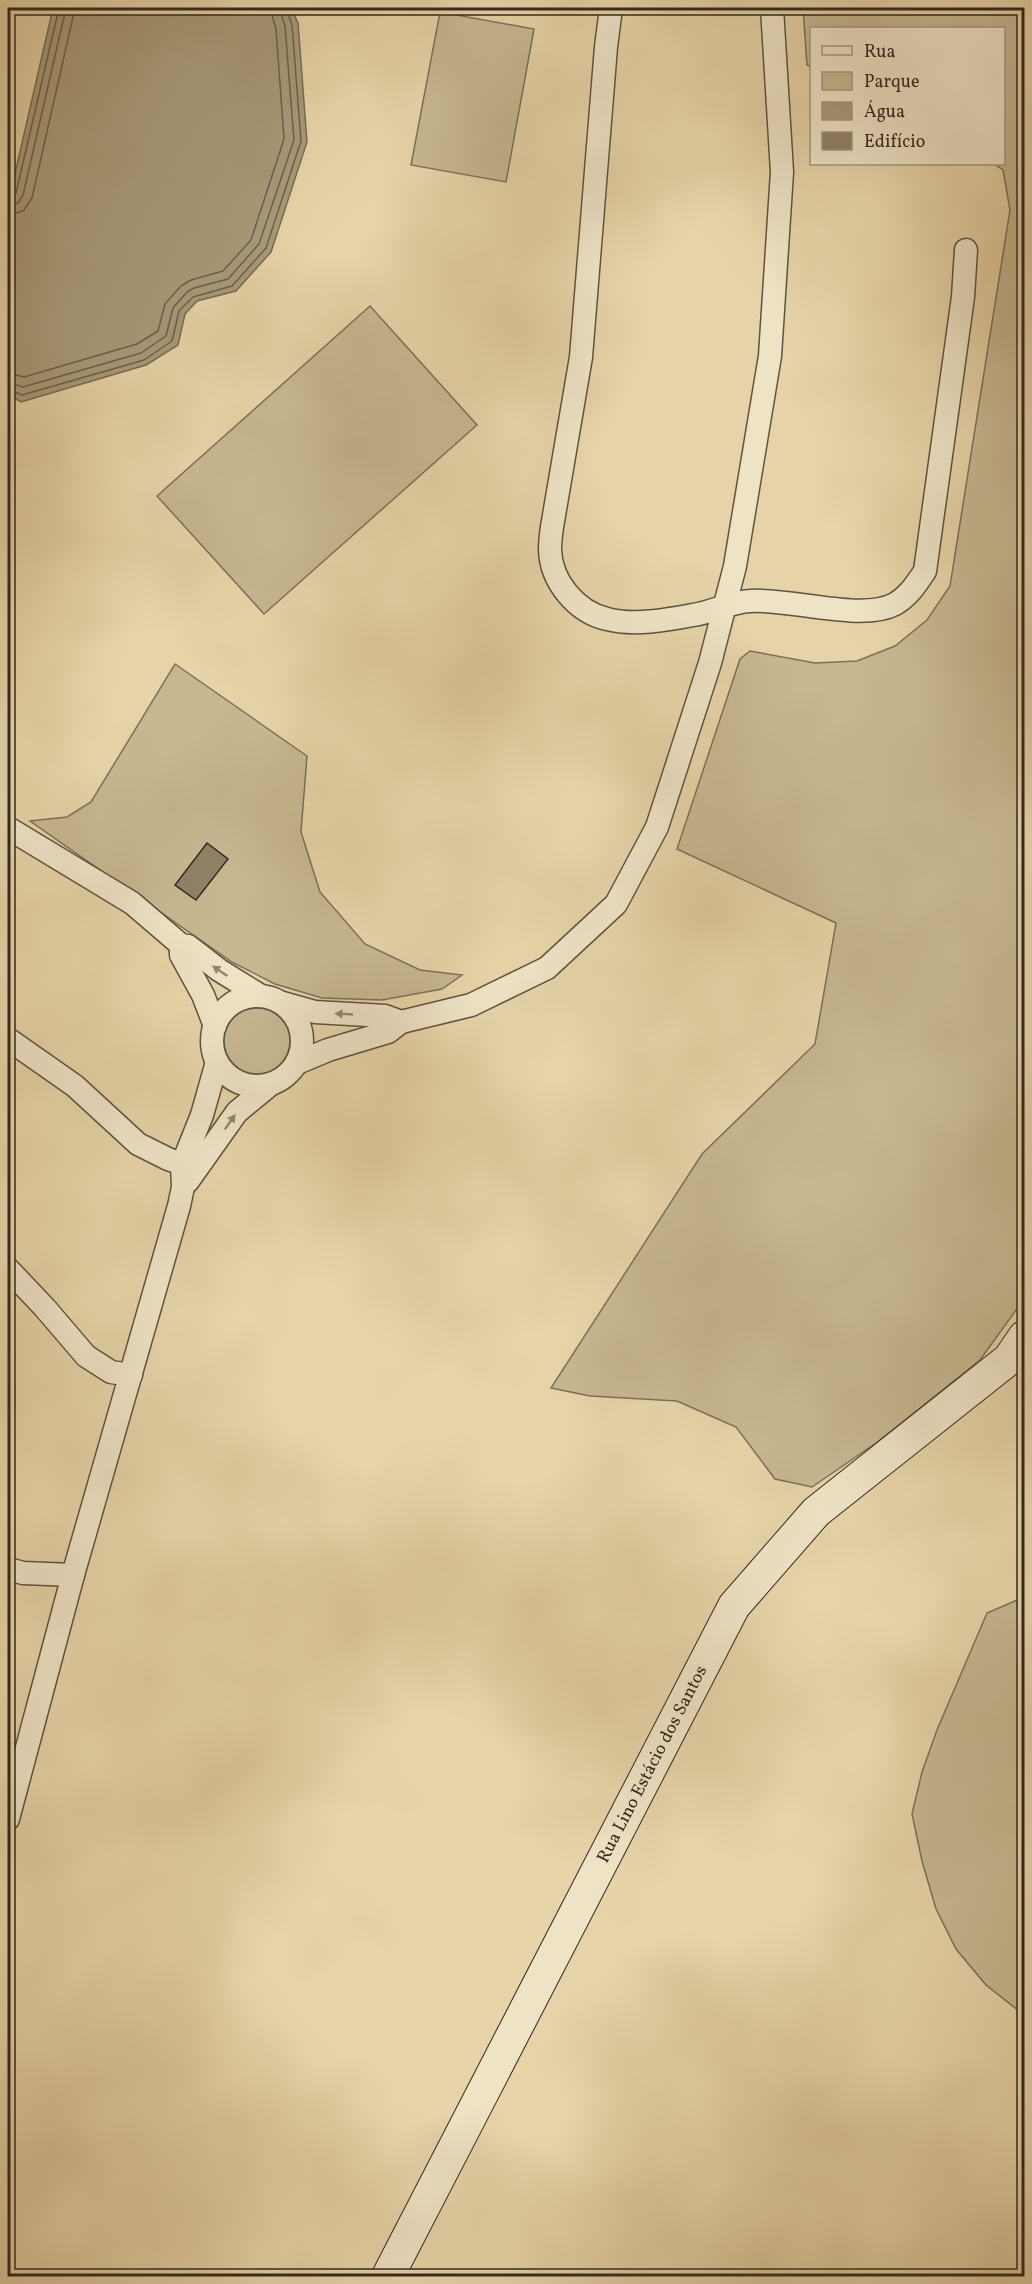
<svg xmlns="http://www.w3.org/2000/svg" width="1032" height="2284" viewBox="0 0 1032 2284" font-family="Vollkorn,serif">
  <rect width="100%" height="100%" fill="#e6d4a8"/>
  <filter id="stains"><feTurbulence type="fractalNoise" baseFrequency=".00333" numOctaves="4"/><feColorMatrix values="0 0 0 0 .2 0 0 0 0 .09 0 0 0 0 .02 0 0 0 .5 -.17"/></filter>
  <radialGradient id="worn" r=".72"><stop offset=".6" stop-color="#630" stop-opacity="0"/><stop offset="1" stop-color="#630" stop-opacity=".3"/></radialGradient>
  <g fill="#c7b791" stroke="#7c7058" stroke-width="1.5">
    <path d="M803 8H1024V1299L980 1360 876 1443 812 1487 775 1479 736 1427 677 1401 590 1396 551 1388 702 1154 815 1044 836 923 677 849 740 659 750 651 815 663 857 661 895 646 927 620 950 586 1010 210 1003 170 994 164H1004V28H812L811 67 807 65Z"/>
    <path d="M440 12 534 29 506 182 411 165Z"/>
    <path d="M370 306 477 425 264 614 157 496Z"/>
    <path d="M175 664 307 756 301 832 320 892 365 944 420 970 462 975 442 989 382 1000 322 998 275 984 232 962 30 821 67 817 91 802Z"/>
    <circle cx="257" cy="1041" r="33"/>
    <path d="M1024 1597V2015L986 1985 956 1949 936 1909 922 1861 912 1814 922 1772 937 1730 987 1613Z"/>
  </g>
  <path fill="#a89a79" stroke="#786c55" stroke-width="1.5" d="M53 8H291L298 23 307 142 271 252 236 291 197 301 185 314 178 345 146 365 21 402 8 394V204Z"/>
  <g fill="none" stroke-linecap="round" stroke-linejoin="round">
    <g stroke="#6c614c" stroke-width="1.5">
      <path d="M8 199 13 198 16 193 59 8"/>
      <path d="M8 206 18 203 23 195 66 8"/>
      <path d="M8 215 23 211 32 198 75 8"/>
      <path d="M8 373 24 377 137 344 158 331 165 304 181 286 191 280 223 271 251 240 284 139 276 29 270 8"/>
      <path d="M8 382 23 387 141 353 166 336 173 308 187 292 194 288 228 279 259 244 294 140 285 26 279 8"/>
      <path d="M8 389 22 395 144 360 172 341 179 311 193 297 232 286 266 248 301 141 292 25 286 8"/>
    </g>
  </g>
  <path fill="#8f8166" stroke="#31281f" stroke-width="1.5" d="M207 843 228 859 196 900 175 885Z"/>
  <g fill="none" stroke-linecap="round" stroke-linejoin="round">
    <defs>
      <g id="minor">
        <path d="M611 8 606 47 581 357 552 527C551 534 550 542 550 550 551 581 576 612 607 619 633 626 667 620 693 615 713 612 730 602 750 601 789 598 862 622 895 604 909 596 917 583 925 571L963 297 966 250"/>
        <path d="M8 828 132 903 181 945 188 946 219 970 261 996"/>
        <path d="M181 945V955L203 995 215 1026"/>
        <circle cx="257" cy="1041" r="45"/>
        <path d="M283 1003 315 1012 385 1016 401 1022"/>
        <path d="M8 1039 75 1086 138 1144 168 1159 196 1169"/>
        <path d="M297 1063 328 1050 388 1032 401 1022 471 1005 547 968 616 904 657 827 710 663 735 566 770 356 782 172 772 8"/>
        <path d="M188 1181 237 1112 271 1084"/>
        <path d="M8 1269 45 1308 86 1356 111 1372 131 1375"/>
        <path d="M8 1569 23 1573 73 1575"/>
        <path d="M8 1819 73 1575 179 1206 183 1187 182 1165 202 1115 217 1062"/>
      </g>
      <g id="secondary">
        <path id="s1" d="M388 2276 734 1606 816 1512 1009 1359 1024 1337"/>
      </g>
    </defs>
    <use href="#minor" stroke="#5e5341" stroke-width="25"/>
    <use href="#secondary" stroke="#31281f" stroke-width="34"/>
    <use href="#minor" stroke="#efe3c6" stroke-width="22"/>
    <use href="#secondary" stroke="#efe3c6" stroke-width="32"/>
  </g>
  <defs><path id="oneway-solid" d="M-6-.8H1V-3.2L6.5 0L1 3.2V.8H-6Z" transform="scale(1.5)"/></defs>
  <g fill="#908672">
    <use href="#oneway-solid" transform="translate(220 971) rotate(-146)"/>
    <use href="#oneway-solid" transform="translate(344 1014) rotate(-177)"/>
    <use href="#oneway-solid" transform="translate(230 1122) rotate(-55)"/>
  </g>
  <g text-anchor="middle" dominant-baseline="central" stroke-width="4.5" stroke-linejoin="round" paint-order="stroke">
    <g font-size="18" fill="#31281f" stroke="#efe3c6">
      <text stroke="none"><textPath href="#s1" startOffset="576">Rua Lino Estácio dos Santos</textPath></text>
    </g>
  </g>
  <rect width="1032" height="2284" fill="none" stroke="#e6d4a8" stroke-width="30"/>
  <rect x="9" y="9" width="1014" height="2266" fill="none" stroke="#31281f" stroke-width="3"/>
  <rect x="15" y="15" width="1002" height="2254" fill="none" stroke="#31281f" stroke-width="1.5"/>
  <rect x="810" y="27" width="195" height="138" fill="#efe3c6" stroke="#a39883" stroke-width="1.5"/>
  <rect x="822" y="46" width="30" height="9" fill="#efe3c6" stroke="#a39883" stroke-width="1.5"/>
  <text x="864" y="57" font-size="18" fill="#31281f">Rua</text>
  <rect x="822" y="72" width="30" height="18" fill="#c7b791" stroke="#a39883" stroke-width="1.5"/>
  <text x="864" y="87" font-size="18" fill="#31281f">Parque</text>
  <rect x="822" y="102" width="30" height="18" fill="#a89a79" stroke="#a39883" stroke-width="1.5"/>
  <text x="864" y="117" font-size="18" fill="#31281f">Água</text>
  <rect x="822" y="132" width="30" height="18" fill="#8f8166" stroke="#a39883" stroke-width="1.5"/>
  <text x="864" y="147" font-size="18" fill="#31281f">Edifício</text>
  <rect width="100%" height="100%" filter="url(#stains)"/>
  <rect width="100%" height="100%" fill="url(#worn)"/>
</svg>
